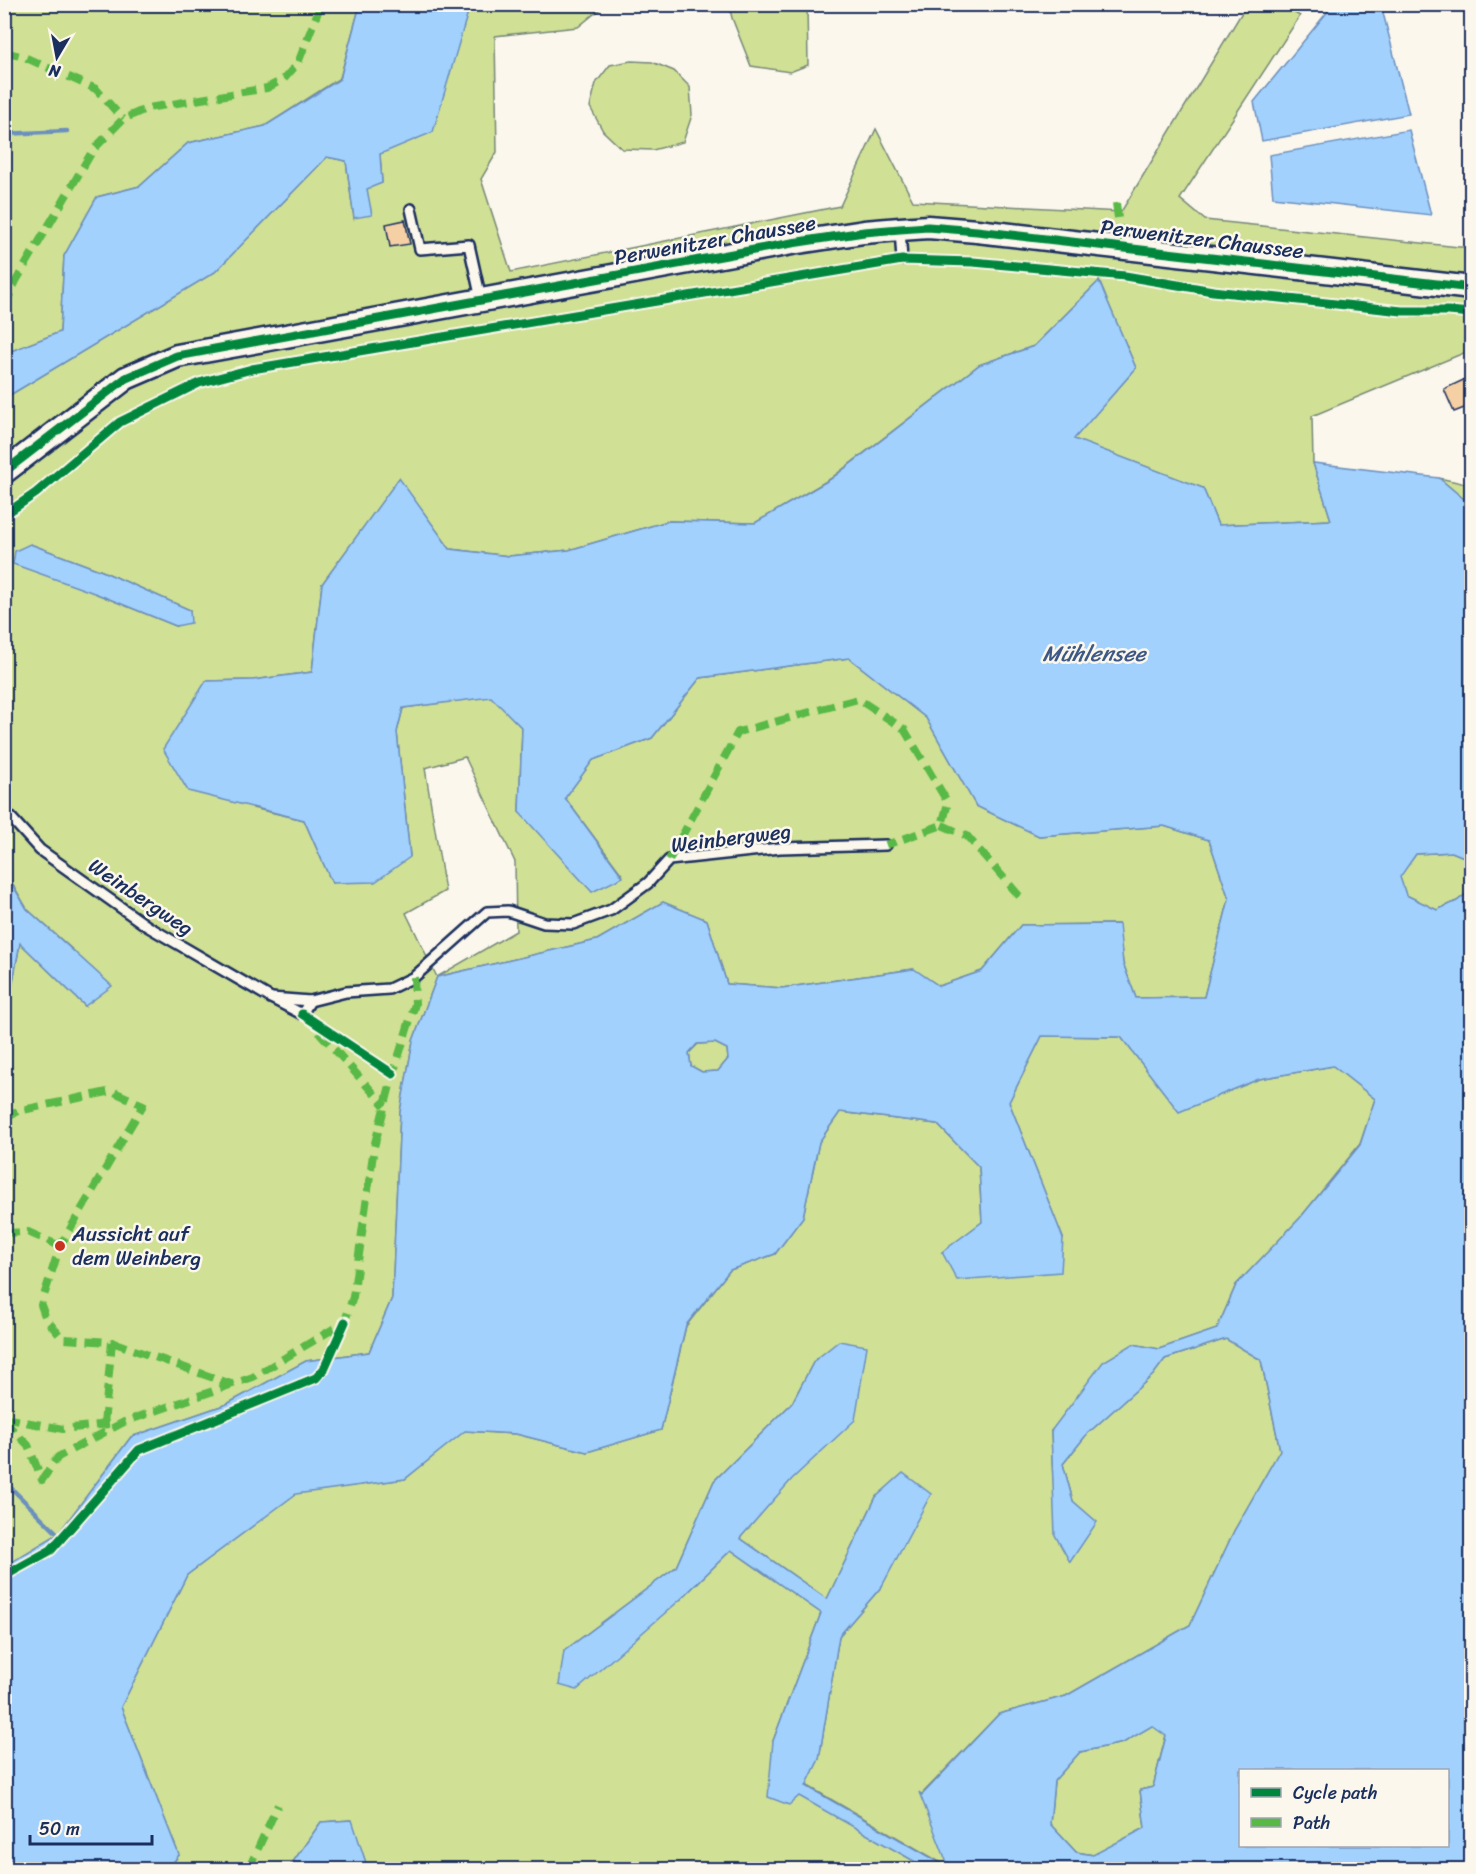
<svg xmlns="http://www.w3.org/2000/svg" width="1476" height="1874" viewBox="0 0 1476 1874" font-family="Sriracha,sans-serif">
  <rect width="100%" height="100%" fill="#fbf7ec"/>
  <filter id="ink" filterUnits="userSpaceOnUse"><feTurbulence type="fractalNoise" baseFrequency=".0167" numOctaves="2"/><feDisplacementMap in="SourceGraphic" scale="12" xChannelSelector="R" yChannelSelector="G"/><feConvolveMatrix kernelMatrix="1 2 1 2 8 2 1 2 1" color-interpolation-filters="sRGB"/></filter>
  <g filter="url(#ink)">
    <g fill="#d0e094" stroke="#768879" stroke-width="1.5" fill-rule="evenodd">
      <path d="M1247 4 1281 5 1300 16 1180 199 1205 220 1459 247H1471V350L1312 416 1313 463 1331 520 1218 525 1203 488 1073 439 1136 368 1099 281 1034 346 979 365 830 479 755 523 668 521 569 550 509 556 450 549 399 479 322 584 312 672 253 680 206 681 253 808 304 820 332 883 410 856 397 732 403 708 491 696 522 728 519 812 623 876 565 798 593 760 652 738 700 678 849 658 926 718 976 806 1039 836 1164 826 1209 840 1229 899 1204 997 1136 998 1123 963 1118 924 1021 925 982 971 939 986 913 969 782 988 727 984 707 920 663 902 597 940 437 977 413 1041 400 1112 392 1298 369 1352 306 1361 227 1404 131 1437 58 1534 5 1566 4 1014H7L20 943 85 1006 76 953 27 909 5 871V398L215 272 327 157 346 161 354 218 367 188 382 183 380 154 462 31 470 5H605L578 27 495 36 497 152 481 179 511 272 840 206 876 129 913 201 1121 212ZM30 544 102 571 190 610 176 626 97 594ZM465 757 515 862 516 931 437 977 406 913 445 891 425 768Z"/>
      <path d="M5 5H360L340 78 265 126 188 143 140 186 97 197 64 256 60 332 6 353 5 356Z"/>
      <path d="M729 5H807L808 65 790 72 751 66 732 18Z"/>
      <path d="M631 61 652 62 674 71 690 87 692 115 683 142 653 150 622 149 603 131 590 107 596 83 610 65Z"/>
      <path d="M1439 478 1471 485V505Z"/>
      <path d="M1452 852 1471 860V890L1457 901 1437 910 1406 895 1399 877 1416 854Z"/>
      <path d="M1042 1036 1121 1037 1179 1111 1259 1079 1333 1066 1375 1099 1360 1144 1300 1218 1236 1285 1217 1329 1159 1349 1133 1344 1051 1431 1053 1480 1073 1501 1063 1464 1087 1434 1153 1375 1165 1359 1226 1339 1261 1360 1280 1450 1234 1531 1190 1625 1066 1696 999 1714 921 1795 950 1868 806 1785 819 1759 839 1636 882 1586 876 1497 827 1599 740 1538 791 1479 814 1361 792 1403 714 1481 676 1567 564 1651 681 1599 731 1550 821 1613 773 1741 799 1795 928 1869H368L351 1820 321 1822 288 1869H168L179 1855 121 1707 187 1575 296 1493 405 1479 464 1431 516 1434 587 1452 661 1430 686 1326 730 1270 775 1254 803 1217 819 1142 840 1112 937 1124 979 1167 982 1222 943 1252 1063 1238 1009 1102Z"/>
      <path d="M715 1043 727 1049 728 1059 718 1071 702 1072 691 1066 689 1053 698 1044Z"/>
      <path d="M1152 1725 1166 1735 1153 1787 1140 1790 1145 1828 1094 1855 1076 1852 1050 1824 1054 1781 1080 1752 1123 1743Z"/>
    </g>
    <g fill="#a2d1fe" stroke="#6c90be" stroke-width="1.5" fill-rule="evenodd">
      <path d="M360 5H470L433 132 380 154 382 183 367 189 372 215 354 218 346 161 327 157 215 272 5 398 6 353 60 332 64 256 97 197 140 186 188 143 265 126 340 79Z"/>
      <path d="M1333 5H1381L1409 114 1262 141 1254 102Z"/>
      <path d="M1409 130 1431 215 1273 197 1269 155Z"/>
      <path d="M1099 281 1136 368 1074 439 1203 488 1218 525 1331 520 1313 463 1439 478 1471 505 1472 634 1469 638 1472 640 1471 860 1452 852 1416 854 1400 877 1406 895 1437 910 1457 901 1471 890V1869H928L799 1796 789 1805 768 1797 773 1741 821 1613 731 1550 681 1599 577 1690 559 1685 564 1651 676 1567 714 1481 792 1403 814 1361 839 1341 867 1346 855 1420 792 1479 740 1538 827 1599 876 1497 903 1473 931 1494 882 1586 839 1636 819 1759 806 1786 949 1868 919 1792 922 1795 999 1714 1066 1696 1190 1625 1234 1531 1280 1450 1261 1360 1226 1339 1165 1359 1153 1375 1087 1434 1063 1464 1073 1501 1097 1522 1070 1562 1055 1535 1051 1431 1103 1362 1133 1344 1159 1349 1217 1329 1236 1285 1300 1218 1360 1145 1375 1099 1333 1066 1259 1079 1179 1112 1121 1037 1042 1036 1009 1102 1063 1238 1061 1272 957 1280 942 1252 982 1222 979 1167 937 1124 840 1112 819 1142 803 1217 775 1254 730 1270 686 1325 661 1430 587 1452 516 1434 465 1431 405 1479 296 1494 187 1575 121 1707 179 1855 168 1869H5V1566L58 1534 131 1437 227 1404 306 1361 369 1352 392 1298 400 1112 413 1041 437 977 597 940 663 902 707 920 727 984 782 988 914 969 939 986 982 971 1021 925 1119 924 1123 963 1136 998 1204 997 1229 899 1209 840 1164 826 1039 836 976 806 926 718 849 658 700 678 652 738 593 760 565 798 623 877 592 892 519 812 522 728 491 697 403 708 397 732 410 857 375 882 332 883 304 820 188 791 163 749 206 681 253 680 312 672 322 584 399 478 450 549 509 556 569 550 668 521 755 523 831 479 979 365 1034 346ZM715 1043 727 1049 728 1059 718 1071 702 1072 691 1066 689 1053 697 1044ZM1152 1726 1166 1736 1153 1787 1140 1790 1145 1828 1093 1855 1076 1852 1050 1824 1054 1781 1080 1752 1123 1743ZM1448 1770V1846H1240V1770Z"/>
      <path d="M30 544 102 571 190 610 191 623 176 626 97 594 13 564 15 551Z"/>
      <path d="M4 871 27 909 112 986 85 1006 20 943 7 1014H5Z"/>
      <path d="M352 1820 368 1869H288L321 1822Z"/>
    </g>
    <g fill="none" stroke-linecap="round" stroke-linejoin="round">
      <g stroke="#6c90be" stroke-width="4.5">
        <path d="M4 134 67 131"/>
        <path d="M4 1484 6 1483 58 1534"/>
      </g>
    </g>
    <g fill="#f5d0a5" stroke="#1b2f5e" stroke-width="1.5">
      <path d="M405 220 410 244 390 247 386 224Z"/>
      <path d="M1472 376V405L1454 412 1444 389Z"/>
    </g>
    <g fill="none" stroke-linecap="round" stroke-linejoin="round">
      <defs>
        <g id="service">
          <path d="M411 209 420 249 469 245 481 299"/>
          <path d="M900 229 902 260"/>
          <path d="M4 810 40 850 147 926 271 998 302 1014 310 1001"/>
          <path d="M271 998 310 1001 346 992 389 989 414 977 487 912 508 911 544 923 573 924 611 910 648 883 669 860 780 848 886 845"/>
        </g>
        <path id="tertiary" d="M4 472 126 378 177 356 792 243 864 232 900 229 928 227 977 231 1472 288"/>
      </defs>
      <use href="#service" stroke="#1b2f5e" stroke-width="14"/>
      <use href="#tertiary" stroke="#1b2f5e" stroke-width="27"/>
      <path stroke="#1b2f5e" stroke-width="3" stroke-dasharray="1.5 4.5" stroke-linecap="butt" d="M62 1538 66 1542"/>
      <use href="#service" stroke="#fbf7ec" stroke-width="9"/>
      <use href="#tertiary" stroke="#fbf7ec" stroke-width="22"/>
      <g stroke="#58b947" stroke-width="8" stroke-dasharray="15 8" stroke-linecap="butt">
        <path d="M4 52 24 57 96 89 123 119"/>
        <path d="M1116 203 1122 248"/>
        <path d="M4 307 16 281 93 150 123 119 148 108 267 88 284 79 298 63 321 4"/>
        <path d="M942 825 967 836 1022 899"/>
        <path d="M669 860 738 732 858 699 904 729 948 803 942 825 886 845"/>
        <path d="M319 1032 385 1106"/>
        <path d="M4 1118 18 1111 112 1091 143 1105 60 1246 41 1305 46 1319 63 1339 112 1342 103 1434"/>
        <path d="M4 1233 28 1232 60 1246"/>
        <path d="M343 1327 353 1297 374 1147 393 1074 415 1004 414 977"/>
        <path d="M112 1342 231 1384"/>
        <path d="M4 1418 63 1429 109 1424"/>
        <path d="M4 1421 28 1445 42 1480 58 1457 124 1422 253 1377 343 1323"/>
        <path d="M248 1870 278 1805"/>
      </g>
      <defs>
        <g id="cycleway">
          <path d="M4 472 126 378 177 356 792 243 864 232 900 229 928 227 977 231 1472 288"/>
          <path d="M4 515 36 493 120 422 199 383 252 369 902 260 973 262 1125 276 1213 291 1402 311H1448L1472 313"/>
          <path d="M302 1014 393 1074"/>
          <path d="M4 1576 51 1550 139 1450 316 1378 324 1369 345 1322"/>
        </g>
      </defs>
      <use href="#cycleway" stroke="#fbf7ec" stroke-width="13"/>
      <use href="#cycleway" stroke="#00873e" stroke-width="9"/>
    </g>
  </g>
  <circle fill="#c8321e" stroke="#fbf7ec" stroke-width="2" cx="60" cy="1246" r="6"/>
  <g text-anchor="middle" dominant-baseline="central" stroke-width="5" stroke-linejoin="round" paint-order="stroke">
    <g font-size="21" fill="#1b2f5e" stroke="#fbf7ec">
      <text transform="translate(1202 239) rotate(7)">Perwenitzer Chaussee</text>
      <text transform="translate(715 240) rotate(-10)">Perwenitzer Chaussee</text>
      <text transform="translate(731 838) rotate(-7)">Weinbergweg</text>
      <text transform="translate(141 897) rotate(34)">Weinbergweg</text>
    </g>
    <g font-size="21" fill="#1b2f5e" stroke="#fbf7ec" text-anchor="start">
      <text x="72" y="1234">Aussicht auf<tspan x="72" dy="24">dem Weinberg</tspan></text>
    </g>
    <g font-size="22" font-style="italic" fill="#3d5886" stroke="#fbf7ec">
      <text x="1094" y="653">Mühlensee</text>
    </g>
  </g>
  <rect width="1476" height="1874" fill="none" stroke="#fbf7ec" stroke-width="24"/>
  <rect x="12" y="12" width="1452" height="1850" fill="none" stroke="#1b2f5e" stroke-width="2" filter="url(#ink)"/>
  <rect x="1239" y="1769" width="210" height="78" fill="#fbf7ec" stroke="#a1a7b3" stroke-width="1.5"/>
  <rect x="1251" y="1788" width="30" height="9" fill="#00873e" stroke="#a1a7b3" stroke-width="1.5"/>
  <text x="1293" y="1799" font-size="18" fill="#1b2f5e">Cycle path</text>
  <rect x="1251" y="1818" width="30" height="9" fill="#58b947" stroke="#a1a7b3" stroke-width="1.5"/>
  <text x="1293" y="1829" font-size="18" fill="#1b2f5e">Path</text>
  <g transform="translate(57 57) rotate(190)" stroke="#fbf7ec" stroke-width="4.5" paint-order="stroke">
  <path d="M0-4.5L10 22L0 15L-10 22Z" fill="#1b2f5e"/>
  <text y="-9" font-size="16" font-weight="bold" text-anchor="middle" fill="#1b2f5e">N</text>
  </g>
  <path d="M30 1835v9h122v-9" fill="none" stroke="#1b2f5e" stroke-width="3"/>
  <text x="39" y="1835" font-size="18" fill="#1b2f5e" stroke="#fbf7ec" stroke-width="4.5" paint-order="stroke">50 m</text>
</svg>
